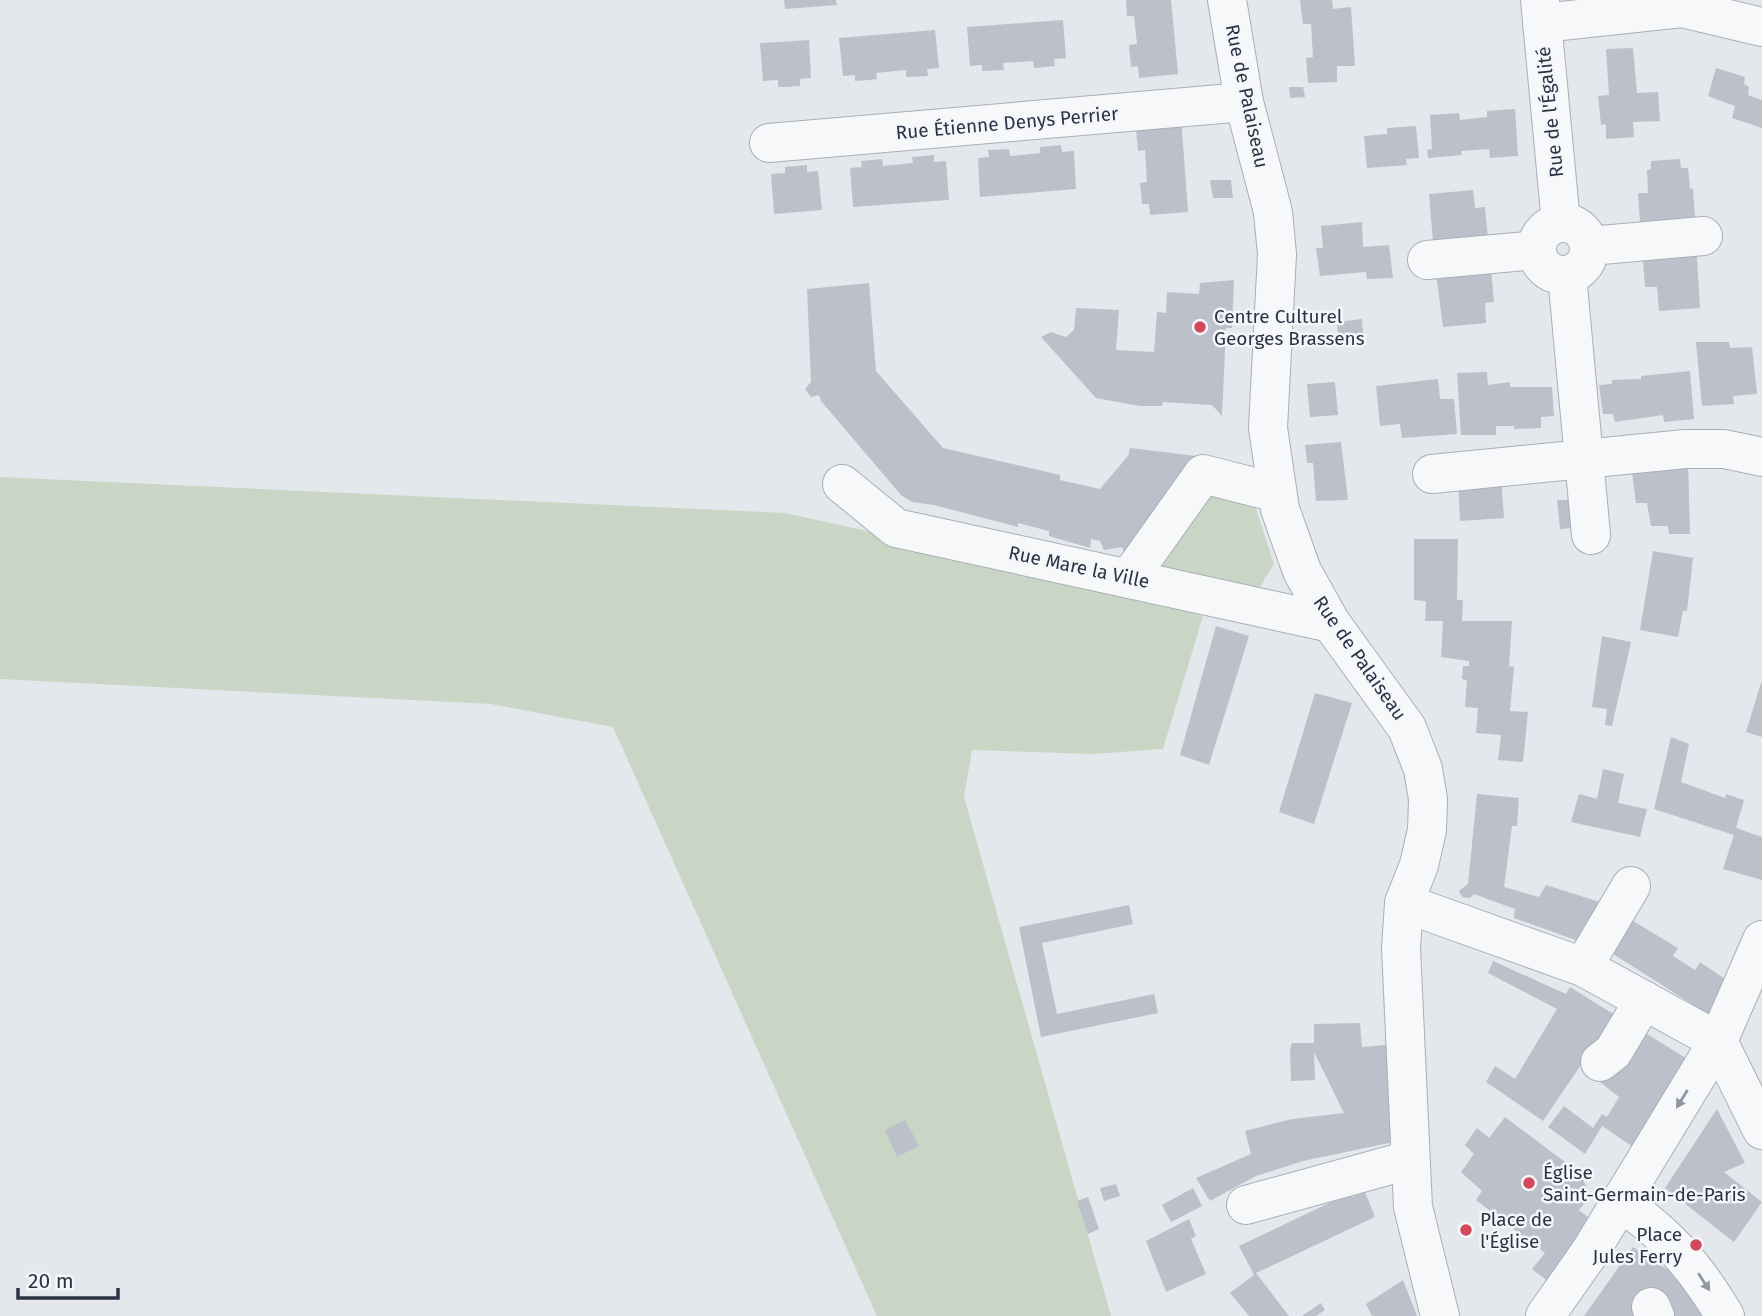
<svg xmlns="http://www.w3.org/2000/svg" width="1762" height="1316" viewBox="0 0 1762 1316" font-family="'Fira Sans',sans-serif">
  <rect width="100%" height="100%" fill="#e4e7ec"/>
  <g fill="#c9d6c5">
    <path d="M0 477 785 513 941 547 1203 616 1163 749 1092 754 972 750 964 797 1111 1316H877L613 727 491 704 0 679Z"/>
    <path d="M1200 491 1255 506 1274 564 1259 588 1151 567Z"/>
  </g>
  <g fill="#bbc0ca">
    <path d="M784 0H836L837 5 785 9Z"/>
    <path d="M1126 0H1171L1178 74 1139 78 1138 66 1131 67 1129 45 1137 44 1134 16H1127Z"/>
    <path d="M1300 0H1332L1333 9 1351 7 1355 66H1337V82L1308 83 1306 58 1313 57 1311 24H1303Z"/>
    <path d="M1063 20 1066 58 1054 59 1055 66 1034 68 1033 61 1003 63 1004 70 982 71V65L970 66 967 27Z"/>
    <path d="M935 30 939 68 927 69 928 76 906 77V70L876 73 877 79 870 80 855 81V75L843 76 839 38Z"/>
    <path d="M809 40 811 78 800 79V86L785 87H778V80L763 81 760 43Z"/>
    <path d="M1633 48 1637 93 1658 92 1660 121 1633 122 1634 137 1606 139V124L1601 125 1598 96 1609 95 1606 49Z"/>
    <path d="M1716 68 1745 77 1744 84 1749 87 1748 95 1762 100V128L1732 118 1735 106 1708 96Z"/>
    <path d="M1289 87H1303L1305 97 1290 98Z"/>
    <path d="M1515 109 1518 156 1490 158 1489 149 1461 151 1462 155 1428 158 1427 150 1432 149 1430 115 1459 113 1460 120 1487 117V111Z"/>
    <path d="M1181 116 1188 212 1150 215 1149 204H1142L1140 183 1147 182 1145 150 1138 151 1136 130Z"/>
    <path d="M1416 126 1419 158 1406 159 1407 165 1367 168 1364 136 1387 134V128Z"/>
    <path d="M1061 145 1062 152 1074 151 1076 189 980 197 978 158 989 157 988 150 1009 149 1010 156 1040 153V147Z"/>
    <path d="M934 155V162L946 161 949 200 853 207 850 168 862 167 861 161 882 159 883 166 913 163 912 157Z"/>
    <path d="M1680 159 1681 168H1688L1690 188 1693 189 1696 230 1641 235 1638 193H1648L1647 170 1651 169V161Z"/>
    <path d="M807 165V172L818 171 822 210 774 214 771 174 785 173V167Z"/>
    <path d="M1210 180H1231L1233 198H1213Z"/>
    <path d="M1473 190 1475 208 1485 207 1489 249 1434 254 1429 194Z"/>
    <path d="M1362 222 1363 247 1389 245 1393 278 1367 279 1366 272 1320 276 1316 248H1323L1321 226Z"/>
    <path d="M1696 242 1700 308 1659 311 1657 287H1645L1642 247Z"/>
    <path d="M1490 258 1494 302 1485 303 1486 323 1443 327 1435 265Z"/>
    <path d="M1234 280 1232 328H1226L1222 416 1212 405 1163 402 1162 406H1140L1096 398 1041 337 1051 332 1066 337 1074 330 1076 308 1119 310 1116 350 1154 352 1157 312 1166 313 1167 292 1199 294 1200 283Z"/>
    <path d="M869 283 876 371 943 448 1060 475V480L1100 489 1128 456 1130 448 1204 457 1124 553 1122 547 1104 550 1100 541 1091 539 1090 548 1049 536V531L1018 523V527L934 505 912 502 901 495 821 401 819 395 811 397 805 389 811 382 807 289Z"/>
    <path d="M1362 319 1363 334 1338 336 1337 322Z"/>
    <path d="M1696 342H1729L1730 348 1752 347 1757 394 1733 396 1734 404 1702 406Z"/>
    <path d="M1690 371 1694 419 1664 422 1663 415 1615 422 1613 414H1603L1599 385 1612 384V380L1641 379V376Z"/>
    <path d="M1487 372 1488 385 1510 382V387H1552L1554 416 1541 417V428L1514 429V426H1496V435H1461L1457 373Z"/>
    <path d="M1438 379 1440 399H1454L1457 434 1402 438 1400 424 1380 426 1376 386Z"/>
    <path d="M1335 382 1338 415 1310 417 1307 384Z"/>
    <path d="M1341 442 1348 500 1316 501 1313 463H1307L1305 445Z"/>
    <path d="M1688 461 1690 534H1669L1668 526H1651L1647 503H1636L1631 465Z"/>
    <path d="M1501 476 1504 518 1460 521 1458 479Z"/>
    <path d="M1557 500H1571L1573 528 1560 529Z"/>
    <path d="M1414 539H1458L1457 600H1463L1462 621H1512L1509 666 1514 667 1510 711 1528 712 1523 762 1498 760 1501 735 1476 733 1478 708 1465 707 1467 680 1462 679 1463 666H1469V661L1441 657 1443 621H1425L1426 601 1414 600Z"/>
    <path d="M1653 551 1693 558 1687 611H1683L1678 637 1640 630Z"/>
    <path d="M1216 626 1249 636 1209 765 1180 755Z"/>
    <path d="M1602 636 1631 642 1612 726 1605 725 1607 709 1592 707Z"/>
    <path d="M1761 683H1762V737L1746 732Z"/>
    <path d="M1315 693 1352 703 1314 824 1279 812Z"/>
    <path d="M1671 737 1689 744 1681 782 1725 798 1726 794 1744 800 1736 828 1762 837V880L1723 869 1734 835 1654 809Z"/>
    <path d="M1603 769 1624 774 1618 803 1647 809 1640 837 1571 822 1579 794 1597 799Z"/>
    <path d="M1477 794 1519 798 1517 826H1512L1504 887 1539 897 1546 885 1603 903 1581 942 1514 918 1515 909 1493 901 1474 894 1470 898 1462 897 1459 891 1468 884Z"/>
    <path d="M1129 905 1133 924 1042 943 1057 1014 1154 994 1158 1013 1041 1037 1019 927Z"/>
    <path d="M1623 915 1678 948 1673 956 1695 970 1700 962 1731 983 1711 1016 1602 947Z"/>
    <path d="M1493 961 1566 994 1570 987 1623 1020 1597 1041 1543 1121 1486 1082 1495 1066 1515 1079 1557 1009 1488 973Z"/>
    <path d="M1360 1023 1362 1047 1397 1044 1396 1136 1389 1143 1303 1161 1256 1176 1210 1201 1196 1178 1251 1154 1245 1131 1292 1119 1344 1113 1314 1052 1315 1080 1291 1081 1290 1050 1292 1043H1314V1024Z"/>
    <path d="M1639 1029 1689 1060 1639 1151 1602 1126 1585 1154 1548 1127 1564 1106 1593 1128 1602 1114 1607 1117 1619 1097 1599 1081Z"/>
    <path d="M1717 1109 1745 1163 1724 1172 1762 1202 1734 1242 1665 1188Z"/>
    <path d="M1505 1117 1581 1174 1590 1196 1579 1210 1595 1223 1550 1283 1532 1269 1545 1253 1476 1200 1482 1191 1461 1172 1474 1154 1465 1145 1477 1128 1489 1138Z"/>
    <path d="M905 1120 919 1146 897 1157 885 1130Z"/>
    <path d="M1116 1184 1120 1196 1104 1201 1100 1188Z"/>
    <path d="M1193 1188 1202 1206 1171 1222 1162 1205Z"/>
    <path d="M1365 1192 1375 1217 1256 1273 1289 1316H1249L1230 1293 1254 1275 1239 1246 1350 1193 1352 1197Z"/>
    <path d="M1088 1197 1099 1229 1088 1234 1077 1201Z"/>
    <path d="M1189 1219 1196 1236 1191 1239 1206 1274 1166 1292 1146 1241Z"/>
    <path d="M1633 1247 1668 1270 1696 1301 1705 1316H1584Z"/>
    <path d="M1403 1280 1417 1316H1372L1366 1304Z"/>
    <path d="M1321 1303 1325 1310 1316 1316H1302Z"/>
  </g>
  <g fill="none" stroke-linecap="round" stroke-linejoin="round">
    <defs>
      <g id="minor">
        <path d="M1227 0 1244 102 1273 212 1277 254 1268 428 1280 509 1302 571 1331 623 1407 728 1423 769 1428 799 1427 830 1419 865 1404 903 1401 948 1413 1207 1440 1316"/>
        <path d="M1540 0 1561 223"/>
        <path d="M1542 23 1682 8 1762 27"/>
        <path d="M769 143 1244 102"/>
        <circle cx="1563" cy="249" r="26"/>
        <path d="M1590 246 1703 236"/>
        <path d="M1427 260 1537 250"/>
        <path d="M1567 275 1591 535"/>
        <path d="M1432 474 1685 449H1724L1762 457"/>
        <path d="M842 484 896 528 1331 623"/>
        <path d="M1129 578 1203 474 1277 493"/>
        <path d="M1404 903 1583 967 1718 1041"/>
        <path d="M1583 967 1631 886"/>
        <path d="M1718 1041 1762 1130"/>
        <path d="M1600 1062 1613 1052 1644 1000"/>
        <path d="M1620 1201C1670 1238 1693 1263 1725 1316"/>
        <path d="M1246 1205 1409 1160"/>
        <path d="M1651 1307 1655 1316"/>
        <path d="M1545 1316 1590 1252 1718 1041 1762 940"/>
      </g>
    </defs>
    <use href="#minor" stroke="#a9aeb7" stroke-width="40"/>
    <use href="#minor" stroke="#f7f8fa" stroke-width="38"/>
  </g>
  <defs><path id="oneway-solid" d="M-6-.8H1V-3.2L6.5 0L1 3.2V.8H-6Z" transform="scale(1.75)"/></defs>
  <g fill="#9196a0">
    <use href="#oneway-solid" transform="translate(1682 1099) rotate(122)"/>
    <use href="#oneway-solid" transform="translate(1704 1282) rotate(57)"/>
  </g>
  <g fill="#d1495b" stroke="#f4f6f9" stroke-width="2.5">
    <circle cx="1200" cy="327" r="7"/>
    <circle cx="1529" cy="1183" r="7"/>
    <circle cx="1466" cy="1230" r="7"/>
    <circle cx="1696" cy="1245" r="7"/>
  </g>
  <g text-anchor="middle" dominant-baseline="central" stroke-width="5" stroke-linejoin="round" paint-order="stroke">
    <g font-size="19" fill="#2b3445" stroke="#f4f6f9">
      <text transform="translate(1247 96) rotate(78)">Rue de Palaiseau</text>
      <text transform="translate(1550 112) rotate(-96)">Rue de l'Égalité</text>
      <text transform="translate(1007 123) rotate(-5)">Rue Étienne Denys Perrier</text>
      <text transform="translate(1079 567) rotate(12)">Rue Mare la Ville</text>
      <text transform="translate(1360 658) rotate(55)">Rue de Palaiseau</text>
    </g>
    <g font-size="19" fill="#2b3445" stroke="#f4f6f9" text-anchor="start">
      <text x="1214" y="316">Centre Culturel<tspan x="1214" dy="22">Georges Brassens</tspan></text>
      <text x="1543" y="1172">Église<tspan x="1543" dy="22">Saint-Germain-de-Paris</tspan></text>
      <text x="1480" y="1219">Place de<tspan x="1480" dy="22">l'Église</tspan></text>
      <text x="1682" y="1234" text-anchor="end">Place<tspan x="1682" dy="22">Jules Ferry</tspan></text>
    </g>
  </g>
  <path d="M18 1288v10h100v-10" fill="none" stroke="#2b3445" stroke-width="3.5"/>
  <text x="28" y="1288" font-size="21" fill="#2b3445" stroke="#f4f6f9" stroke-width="5" paint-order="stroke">20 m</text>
</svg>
